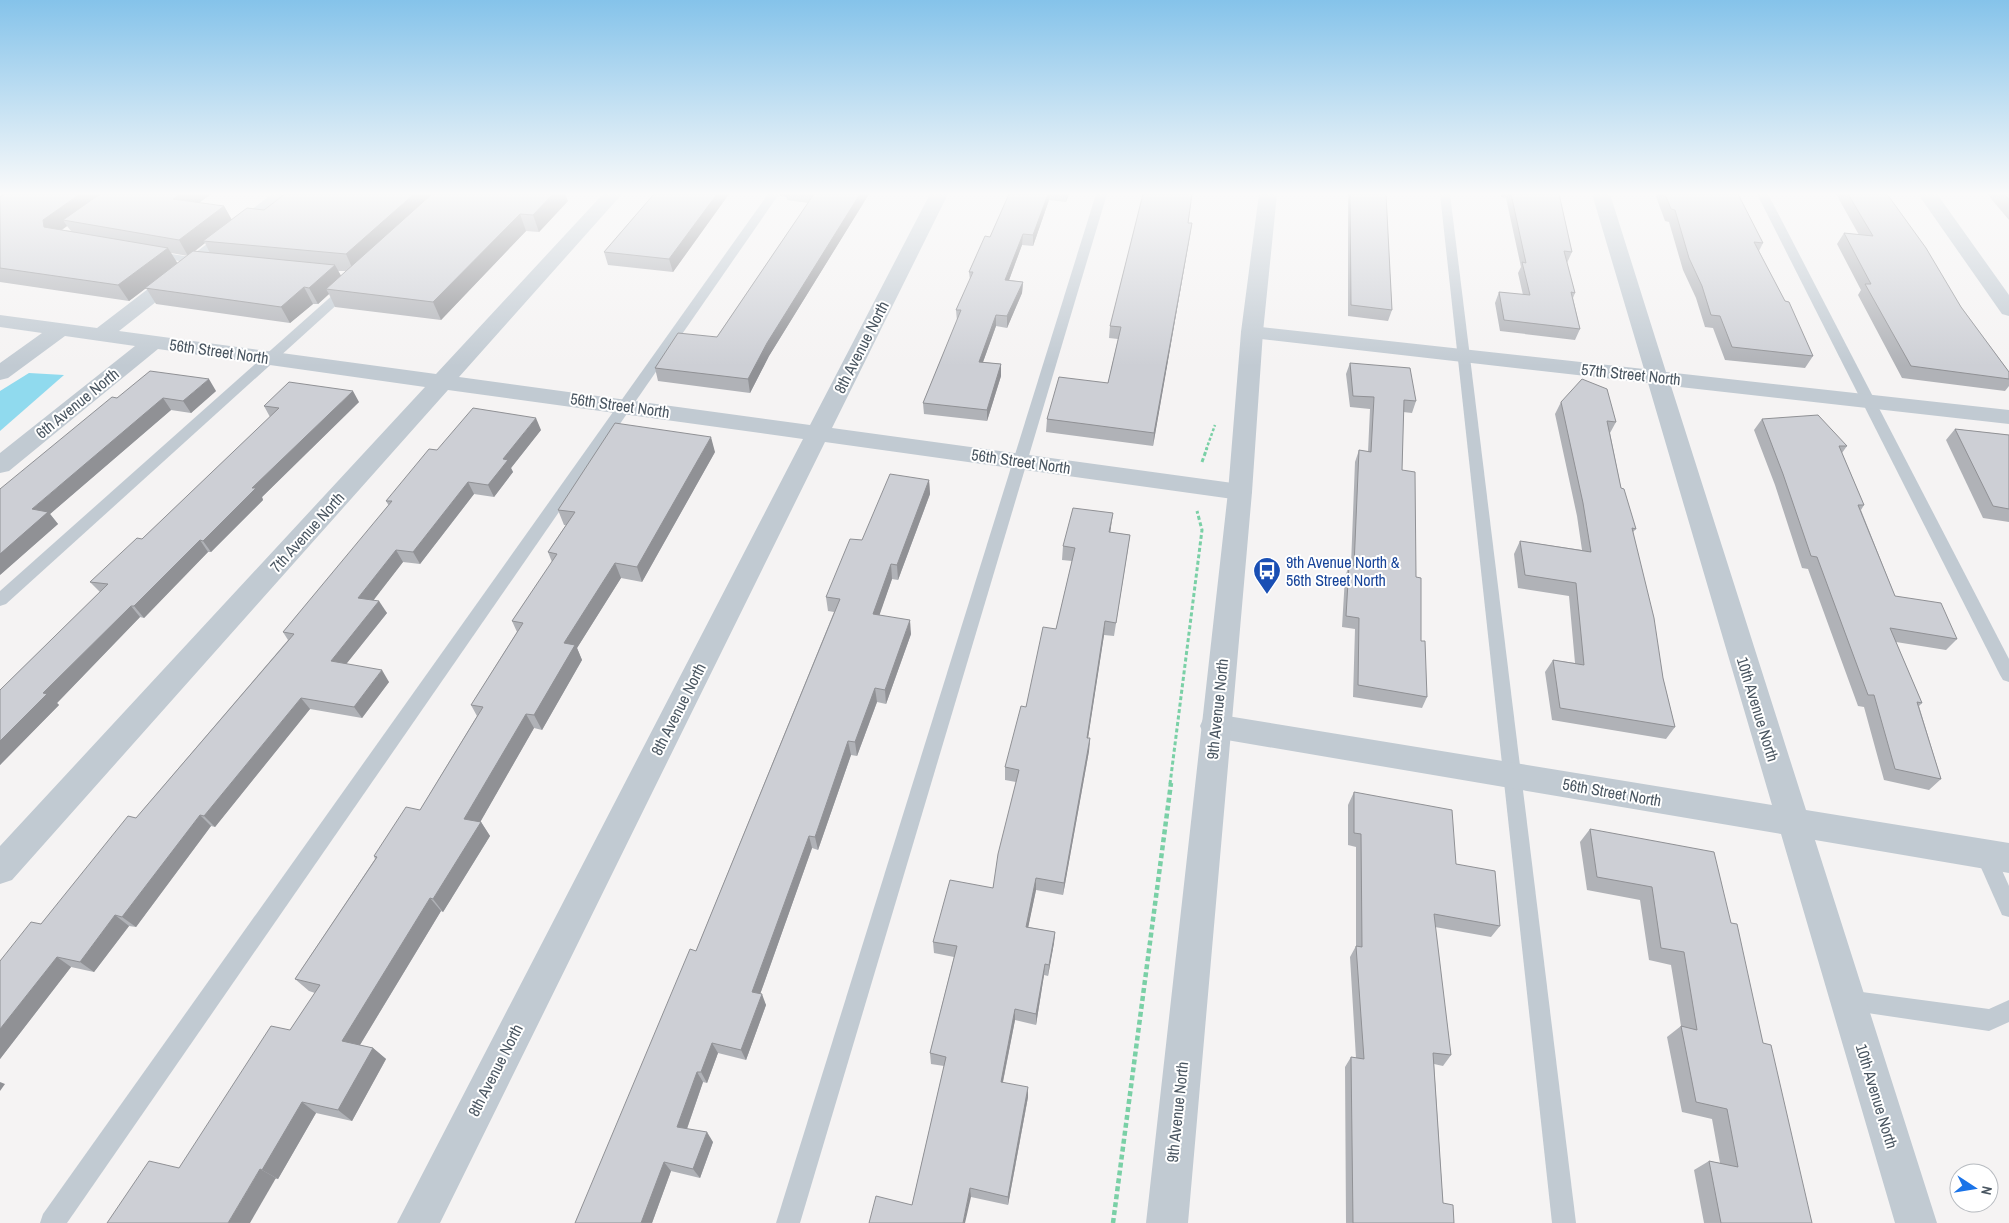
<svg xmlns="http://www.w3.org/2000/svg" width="2009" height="1223" viewBox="0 0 2009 1223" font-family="'Archivo Narrow',sans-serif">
  <rect width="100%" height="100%" fill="#f5f3f3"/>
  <path fill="#90daee" d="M29 373 64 375 0 431V391Z"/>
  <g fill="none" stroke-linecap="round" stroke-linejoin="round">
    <path stroke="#7ad0a6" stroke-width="2.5" stroke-dasharray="3 2" stroke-linecap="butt" d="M1206 450 1215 425"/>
    <g stroke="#7ad0a6" stroke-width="3" stroke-dasharray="4 2.5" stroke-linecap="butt">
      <path d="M1202 462 1207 448"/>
      <path d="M1170 784 1202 530 1197 511"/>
    </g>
    <path stroke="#7ad0a6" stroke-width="4.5" stroke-dasharray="5 3" stroke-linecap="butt" d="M1113 1223 1171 783"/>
    <g fill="#c1cad2" fill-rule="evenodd">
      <path d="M768 194H779L67 1223H40L43 1214Z"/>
      <path d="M1096 194H1107L800 1223H776Z"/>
      <path d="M1440 194H1450L1576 1223H1552Z"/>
      <path d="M1757 194H1768L2009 659V682L2003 680 2000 675Z"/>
      <path d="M152 251 204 259 210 262 204 265 148 256V252Z"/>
      <path d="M348 284 352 285 354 288 352 291 6 604 0 606V591L344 285Z"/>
      <path d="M1985 845 1992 848 2009 886V917L2002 915 1975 854 1978 848Z"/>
      <path d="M1847 990 1989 1009 2009 1000V1022L1989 1031 1847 1010 1839 1007 1836 1000 1839 993Z"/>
    </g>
    <g fill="#c1cad2" fill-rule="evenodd">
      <path d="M272 194H293L119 331 436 374 603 194H622L459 377 810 425 930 194H948L832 428 1240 484 1249 486 1252 492 1249 498 1240 500 825 442 440 1223H397L803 439 448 390 12 880 0 884V846L425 387 158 349 9 471 0 473V453L135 346 65 336 8 378 0 380V363L42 333 0 327V315L97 328Z"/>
      <path d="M1592 194H1610L1666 372 2009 410V424L1671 386 1806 810 2009 843V873L1815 840 1937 1223H1895L1781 834 1215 738 1204 735 1200 726 1204 717 1215 714 1772 805 1648 383 1252 338 1244 337 1241 332 1244 327 1252 326 1644 369Z"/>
      <path d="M1918 194H1937L2009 295V316L2002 314Z"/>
    </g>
    <path fill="#c1cad2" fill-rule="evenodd" d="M1259 194H1277L1263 332 1252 492 1188 1223H1146L1228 492 1241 332Z"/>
  </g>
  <g fill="#b0b2b7" fill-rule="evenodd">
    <path d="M4 194H211L199 203 224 206 232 220 264 210 568 201 539 232 526 231 441 320 335 307 329 294 318 304H313L290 323 156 304 146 288 129 301 0 282V197ZM67 226 71 231 62 230ZM205 243 210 253 194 252ZM171 253 188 256 177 263ZM338 271H346L341 276Z"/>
    <path d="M654 194H729L673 272 608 265 604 252Z"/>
    <path d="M780 194H869L769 356 750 393 658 381 655 368 717 337 808 203 787 200 786 197 780 196Z"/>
    <path d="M1009 194H1069L1066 202 1049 200 1033 246 1022 245 1009 280 1023 282 1022 293 1007 328 996 326 983 362 1001 364V376L987 421 924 414 923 403 957 321 956 310 970 280 969 272 990 237Z"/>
    <path d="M1348 194H1386L1392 310 1388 321 1348 316Z"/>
    <path d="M1501 194H1559L1572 252 1567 263 1575 293 1573 298 1580 329 1575 340 1500 331 1495 303 1499 292 1523 295 1518 273 1521 267 1506 198 1501 197Z"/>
    <path d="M1655 194H1738L1763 243 1759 251 1813 356 1805 368 1725 360 1713 328 1705 327 1696 298 1683 270 1669 222 1665 221Z"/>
    <path d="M1836 194H1887L1961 307 2009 372V386L2005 391 1902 378 1858 295 1861 290 1837 244 1844 233 1859 235Z"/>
    <path d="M1987 194H2009V220Z"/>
    <path d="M1188 223H1192L1190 235 1153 446 1046 432 1047 419 1108 383 1118 339 1109 338 1110 326Z"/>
    <path d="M1350 363 1416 401 1412 413 1403 412 1402 470 1416 577 1421 641 1427 697 1422 708 1353 697 1355 629 1342 627 1345 577 1349 565H1351L1355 462 1359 450 1368 452 1370 409 1350 407 1346 374Z"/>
    <path d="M216 391 191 413 171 410 50 514 58 524 0 575 117 398Z"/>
    <path d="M359 402 262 497 263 500 211 552H208L144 618 140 617 57 703 59 705 0 765V690L100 592 90 582 142 539 270 417 264 406Z"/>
    <path d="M1561 402 1616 422 1610 433 1621 488 1636 529 1633 532 1663 678 1675 727 1666 739 1552 720 1545 672 1553 660 1575 663 1569 596 1518 588 1514 554 1520 541 1582 550 1577 516 1555 414Z"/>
    <path d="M1762 419 1847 446 1842 453 1864 505 1861 510 1895 596 1957 639 1946 650 1896 642 1922 703 1919 706 1941 779 1929 790 1884 780 1864 707 1858 706 1808 569 1802 568 1775 485 1754 430Z"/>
    <path d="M1955 429 2009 435V522L1983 518 1946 440Z"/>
    <path d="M541 430 511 468 513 472 494 497 474 494 420 564 403 562 373 600 387 613 346 664 389 682 362 718 310 709 215 827 211 826 136 927 129 926 94 972 71 967 0 1059V961L41 924 136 818 288 640 283 632 389 506 386 501 437 450Z"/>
    <path d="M715 452 642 582 621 578 577 648 582 660 542 730 534 728 480 822H481L490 836 443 912 441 911 360 1045 373 1048 386 1059 352 1121 316 1113 278 1179 179 1168 290 1030 315 993 309 991 295 979 375 859 374 856 420 810 477 716 471 705 517 632 512 621 552 562 548 552 566 525H564L558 510Z"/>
    <path d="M929 480 930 494 898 580 892 579 879 615 911 634 886 704 877 702 857 756 851 755 818 850 812 848 760 994 766 1005 746 1060 718 1053 707 1083 703 1082 687 1129 713 1142 700 1178 671 1171 652 1223H575L696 951 834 612 828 611 826 597 862 540Z"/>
    <path d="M1111 527 1110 532 1130 535 1128 549 1114 636 1104 635 1088 738H1090L1089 751 1063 895 1036 890 1028 927 1055 932 1054 943 1048 976 1044 975 1036 1025 1015 1020 1003 1082 1028 1097 1008 1205 971 1197 912 1205 944 1066 931 1064 930 1053 954 957 934 953 933 942 993 888 1016 782 1005 780V767L1026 707 1056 629 1072 561 1062 560 1063 546Z"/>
    <path d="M1354 792 1456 864 1500 926 1491 937 1435 927 1451 1055 1443 1066 1434 1064 1443 1203 1454 1223H1346L1345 1067 1351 1057 1356 1058 1350 957 1356 946V847L1348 845V805Z"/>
    <path d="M1590 829 1731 923 1763 1043 1812 1223H1704L1694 1170 1709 1161 1720 1163 1712 1119 1682 1112 1667 1037 1681 1026 1671 965 1649 960 1640 900 1587 890 1580 842Z"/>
  </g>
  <g fill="#909195">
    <path d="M80 194H113L63 220 67 226 54 235 44 227 43 220Z"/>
    <path d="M180 194H211L182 215 173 199Z"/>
    <path d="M414 194H441L354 272 346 254Z"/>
    <path d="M553 194H565L568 201 539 232 533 215Z"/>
    <path d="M717 194H729L673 272 669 259Z"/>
    <path d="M860 194H869L769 356 750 393 748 379 767 343Z"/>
    <path d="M1048 194H1049V200L1033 246V235Z"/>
    <path d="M1067 194H1069L1066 202Z"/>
    <path d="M224 206 233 222 203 241 205 243 188 256 179 240Z"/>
    <path d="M520 214 526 231 441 320 433 302Z"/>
    <path d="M1192 223 1190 235 1153 446 1154 433Z"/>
    <path d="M1023 234 1022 245 1005 291V280Z"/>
    <path d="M168 248 178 264 129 301 118 285Z"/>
    <path d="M335 265 344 281 326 289 329 294 318 304 309 288Z"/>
    <path d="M1023 282 1022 293 1007 328V316Z"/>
    <path d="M304 287 313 304 290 323 281 307Z"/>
    <path d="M996 315V326L979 373V362Z"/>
    <path d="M1001 364V376L987 421V410Z"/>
    <path d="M209 379 216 391 191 413 183 401Z"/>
    <path d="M353 391 359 402 262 497 263 500 211 552 203 541 252 488Z"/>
    <path d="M163 398 171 410 50 514 58 524 0 575V554L32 509Z"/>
    <path d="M536 418 541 430 511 468 513 472 494 497 488 485 503 459Z"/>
    <path d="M711 437 715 452 642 582 637 567Z"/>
    <path d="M929 480 930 494 898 580 897 565Z"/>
    <path d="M468 482 474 494 420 564 413 552Z"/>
    <path d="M1113 513 1111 527 1108 546 1109 532Z"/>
    <path d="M200 540 208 552 144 618 134 606Z"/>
    <path d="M396 550 403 562 366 610 358 598Z"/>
    <path d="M615 563 621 578 577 648 582 660 542 730 534 715 564 643Z"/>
    <path d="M891 564 892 579 875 628 873 614Z"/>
    <path d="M379 601 387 613 339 673 331 661Z"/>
    <path d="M131 606 140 617 57 703 59 705 0 765V741L43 693Z"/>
    <path d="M910 620 911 634 886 704 885 690Z"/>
    <path d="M1105 621 1104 635 1086 751 1087 738Z"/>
    <path d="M382 670 389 682 362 718 354 707Z"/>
    <path d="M875 688 877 702 857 756 855 742Z"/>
    <path d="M301 698 310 709 215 827 204 816Z"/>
    <path d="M526 714 534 728 474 833 464 819Z"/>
    <path d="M1090 738 1089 751 1063 895 1064 883Z"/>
    <path d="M848 741 851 755 818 850 815 837Z"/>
    <path d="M200 815 211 826 136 927 122 917Z"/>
    <path d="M481 822 490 836 443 912 433 899Z"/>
    <path d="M809 836 812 848 757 1003 752 992Z"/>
    <path d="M1036 878V890L1026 938V927Z"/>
    <path d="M430 898 441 911 355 1053 342 1041Z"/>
    <path d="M115 915 129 926 94 972 80 962Z"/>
    <path d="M1055 932 1054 943 1048 976 1049 965Z"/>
    <path d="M57 957 71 967 0 1059V1029Z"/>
    <path d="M1045 964 1044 975 1036 1025V1014Z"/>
    <path d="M762 994 766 1005 746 1060 741 1050Z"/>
    <path d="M1015 1009V1020L1001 1091V1082Z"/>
    <path d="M712 1043 718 1053 707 1083 701 1072Z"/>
    <path d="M373 1048 386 1059 352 1121 338 1110Z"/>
    <path d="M697 1072 703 1082 684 1137 677 1127Z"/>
    <path d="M0 1082 5 1084 0 1091Z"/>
    <path d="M1028 1087V1097L1008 1205V1197Z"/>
    <path d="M302 1102 316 1113 278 1179 262 1170Z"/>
    <path d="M707 1132 713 1142 700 1178 693 1169Z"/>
    <path d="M664 1162 671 1171 652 1223H641Z"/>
    <path d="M260 1169 276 1178 250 1223H228Z"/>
    <path d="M970 1188 971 1197 965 1223H963Z"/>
  </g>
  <g fill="#cdcfd5" stroke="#909195">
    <path d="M4 194H80L43 220 44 227 168 248 118 285 0 268V197Z"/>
    <path d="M100 194H180L173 199 224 206 179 240 63 220Z"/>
    <path d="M285 194H414L346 254 203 241 247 208 264 210Z"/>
    <path d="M432 194H553L533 215 520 214 433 302 326 289Z"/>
    <path d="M654 194H717L669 259 604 252Z"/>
    <path d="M814 194H860L767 343 748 379 655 368 678 333 717 337Z"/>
    <path d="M1009 194H1048L1033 235 1023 234 1005 280 1023 282 1007 316 996 315 979 362 1001 364 987 410 923 403 961 310H956L973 272H969L985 236 990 237Z"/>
    <path d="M1143 194H1192L1188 223H1192L1154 433 1047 419 1059 377 1108 383 1121 327 1110 326Z"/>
    <path d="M1350 194H1386L1392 310 1351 305Z"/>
    <path d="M1511 194H1559L1572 252 1564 251 1575 293 1571 292 1580 329 1504 320 1499 292 1530 295 1522 262 1526 263Z"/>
    <path d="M1665 194H1738L1763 243 1754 242 1785 301 1789 302 1813 356 1732 347 1720 316 1711 315 1702 286 1689 258 1675 210 1671 209Z"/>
    <path d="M1848 194H1887L1926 248 1961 307 2009 372V379L1911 366 1865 284H1871L1844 233 1873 236Z"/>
    <path d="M2004 194H2009V200Z"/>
    <path d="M193 251 335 265 309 288 304 287 281 307 145 288Z"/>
    <path d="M1350 363 1410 368 1416 401 1404 400 1402 470 1415 472 1416 577 1421 578V641H1425L1427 697 1358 685 1359 618 1346 616 1349 565 1354 566 1359 450 1371 452 1374 397 1353 396Z"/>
    <path d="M150 371 209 379 183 401 163 398 32 509 48 512 0 554V489L112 397 117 398Z"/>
    <path d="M1582 379 1607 389 1616 422 1607 421 1621 488 1624 489 1636 529 1632 528 1654 618 1663 678 1675 727 1560 708 1553 660 1584 665 1576 583 1525 575 1520 541 1591 552 1583 503 1561 402Z"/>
    <path d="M289 382 353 391 252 488H256L203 541 200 540 134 606H131L43 693 47 694 0 741V690L108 584 90 582 137 538 142 539 279 408 264 406Z"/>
    <path d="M473 408 536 418 503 459 508 460 488 485 468 482 413 552 396 550 358 598 379 601 331 661 382 670 354 707 301 698 204 816 200 815 122 917 115 915 80 962 57 957 0 1029V961L31 922 41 924 128 816 136 818 294 634 283 632 392 501H386L429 449 437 450Z"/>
    <path d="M1818 415 1847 446H1839L1864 505H1858L1895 596 1941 603 1957 639 1890 628 1922 703 1917 702 1941 779 1895 769 1874 695H1868L1817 557 1811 556 1783 474 1762 419Z"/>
    <path d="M615 423 711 437 637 567 615 563 564 643 575 645 534 715 526 714 464 819 481 822 433 899 430 898 342 1041 373 1048 338 1110 302 1102 262 1170 260 1169 228 1223H107L149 1161 179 1168 271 1026 290 1030 320 985 295 979 377 857 374 856 406 807 420 810 483 707 471 705 523 623 512 621 557 554 548 552 575 512 558 510Z"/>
    <path d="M1955 429 2009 435V509L1993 506Z"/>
    <path d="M890 474 929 480 897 565 891 564 873 614 910 620 885 690 875 688 855 742 848 741 815 837 809 836 752 992 762 994 741 1050 712 1043 701 1072H697L677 1127 707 1132 693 1169 664 1162 641 1223H575L690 949 696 951 840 599 826 597 850 539 862 540Z"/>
    <path d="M1073 508 1113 513 1109 532 1130 535 1116 623 1105 621 1087 738H1090L1064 883 1036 878 1026 927 1055 932 1049 965 1045 964 1036 1014 1015 1009 1001 1082 1028 1087 1008 1197 970 1188 963 1223H869L876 1196 912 1205 946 1057 930 1053 957 946 933 942 950 880 993 888 998 854 1019 770 1005 767 1021 706 1026 707 1043 627 1056 629 1075 548 1063 546Z"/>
    <path d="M1354 792 1452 810 1456 864 1495 871 1500 926 1434 914 1451 1055 1433 1053 1443 1203 1453 1205 1454 1223H1353L1351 1057 1364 1059 1356 946 1362 947 1361 834 1354 833Z"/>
    <path d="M1590 829 1714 852 1731 923 1737 924 1763 1043 1771 1045 1812 1223H1721L1709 1161 1738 1167 1727 1109 1696 1102 1681 1026 1697 1030 1684 952 1661 948 1652 887 1597 877Z"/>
  </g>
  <linearGradient id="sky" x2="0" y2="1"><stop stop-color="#85c3ea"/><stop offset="0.53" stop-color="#fafafa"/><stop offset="1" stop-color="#fafafa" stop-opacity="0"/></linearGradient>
  <rect width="2009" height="366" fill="url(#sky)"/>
  <defs>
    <symbol id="bus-pin" viewBox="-11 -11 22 30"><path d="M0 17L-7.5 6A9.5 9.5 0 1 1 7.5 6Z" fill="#1a4fb4" stroke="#fff"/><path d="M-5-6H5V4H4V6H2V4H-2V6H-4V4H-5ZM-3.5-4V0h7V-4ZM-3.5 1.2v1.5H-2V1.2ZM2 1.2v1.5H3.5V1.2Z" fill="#fff"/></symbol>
  </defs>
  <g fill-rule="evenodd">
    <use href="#bus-pin" x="1251" y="555" width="32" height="43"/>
  </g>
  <g text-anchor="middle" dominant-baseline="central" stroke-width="4" stroke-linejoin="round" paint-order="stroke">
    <g font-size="16" fill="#4a5661" stroke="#fff">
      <text transform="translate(861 347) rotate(-63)">8th Avenue North</text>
      <text transform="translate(219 351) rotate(8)">56th Street North</text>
      <text transform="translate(1631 374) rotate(6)">57th Street North</text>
      <text transform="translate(77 403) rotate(-39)">6th Avenue North</text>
      <text transform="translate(620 405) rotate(8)">56th Street North</text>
      <text transform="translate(1021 461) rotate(8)">56th Street North</text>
      <text transform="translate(307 532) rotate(-48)">7th Avenue North</text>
      <text transform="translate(678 709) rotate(-63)">8th Avenue North</text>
      <text transform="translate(1217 709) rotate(-84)">9th Avenue North</text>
      <text transform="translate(1758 709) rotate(73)">10th Avenue North</text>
      <text transform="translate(1612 792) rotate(10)">56th Street North</text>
      <text transform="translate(495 1070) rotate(-63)">8th Avenue North</text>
      <text transform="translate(1877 1096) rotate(73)">10th Avenue North</text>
      <text transform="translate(1177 1112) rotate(-84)">9th Avenue North</text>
    </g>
    <g font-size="16" fill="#164399" stroke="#fff" text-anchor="start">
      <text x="1286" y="562">9th Avenue North &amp;<tspan x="1286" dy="18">56th Street North</tspan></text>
    </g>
  </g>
  <g transform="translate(1974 1188) rotate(102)"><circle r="24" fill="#ffffff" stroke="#b7bbc0"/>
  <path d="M0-4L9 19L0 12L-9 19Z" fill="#1a73e8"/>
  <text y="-8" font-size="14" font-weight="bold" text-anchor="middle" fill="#4a5661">N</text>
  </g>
</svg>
